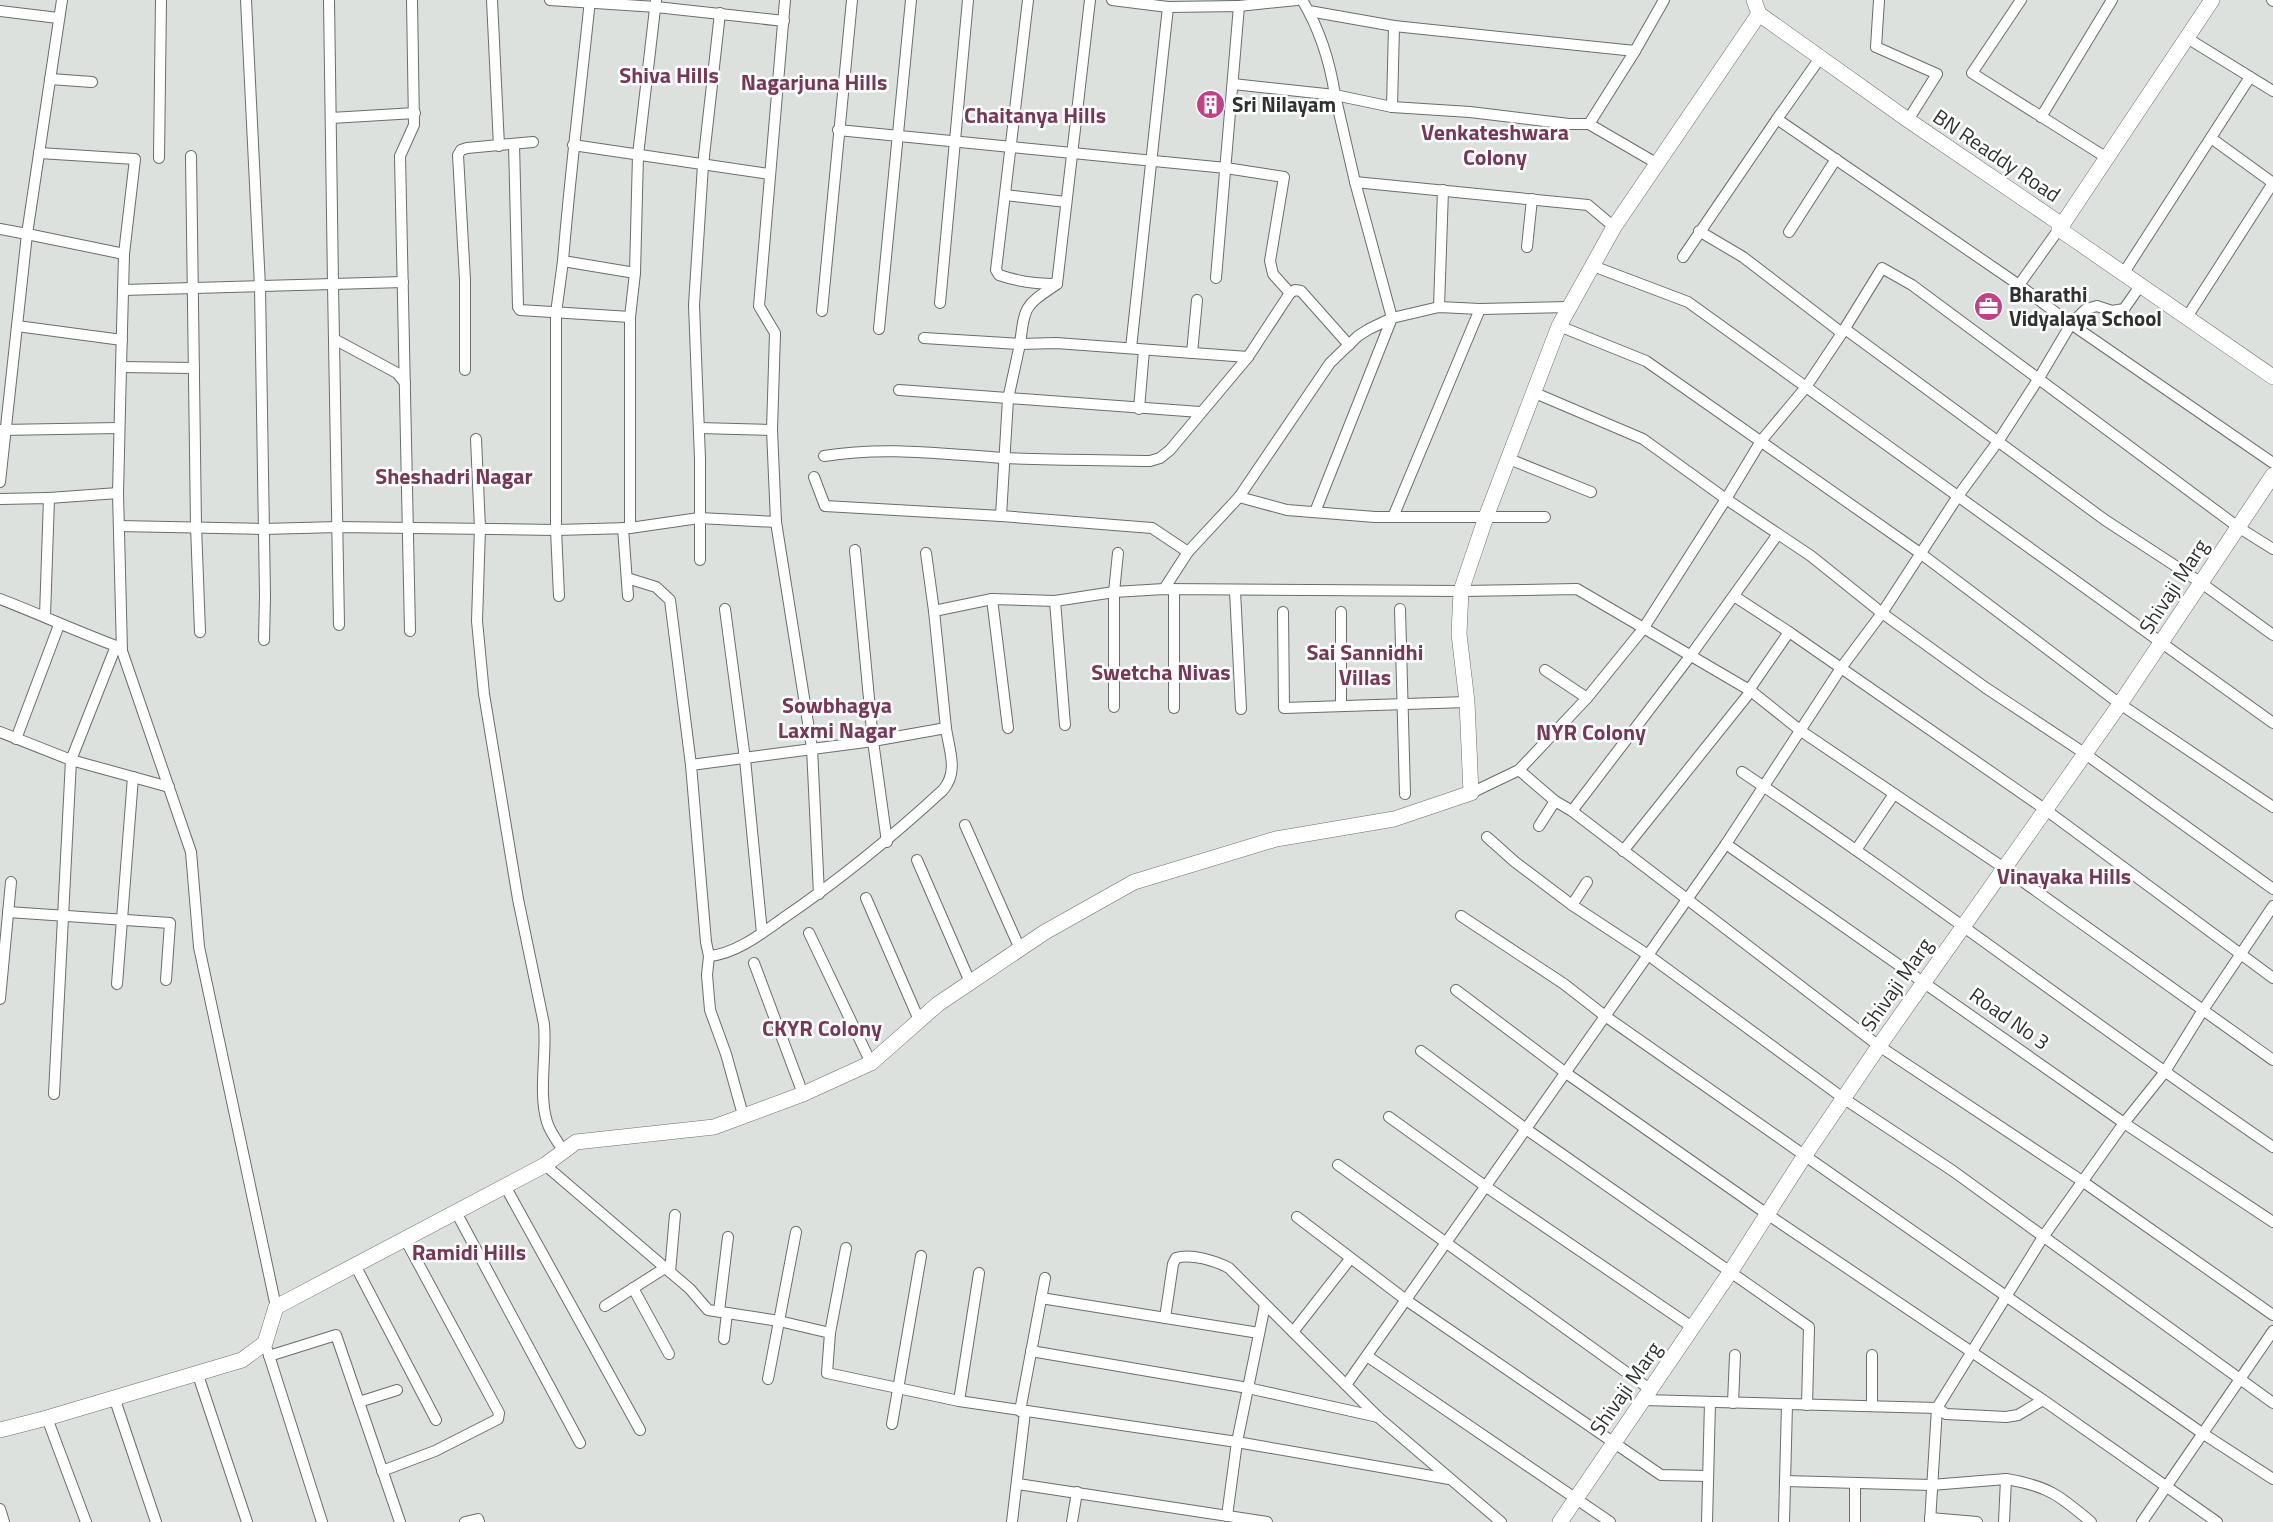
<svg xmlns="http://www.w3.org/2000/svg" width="2273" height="1522" viewBox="0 0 2273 1522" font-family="'Titillium Web',sans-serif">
  <rect width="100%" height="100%" fill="#dce1dd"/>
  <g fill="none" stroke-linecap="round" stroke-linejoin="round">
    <defs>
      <g id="street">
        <path d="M246 0 260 287 265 596 264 640"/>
        <path d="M329 0 333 284 403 282"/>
        <path d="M492 0 499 146"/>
        <path d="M550 0 656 7 784 21"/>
        <path d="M590 0C581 87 570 174 563 261L635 273"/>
        <path d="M785 0 759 306 775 333 772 430 776 522 812 748 819 894"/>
        <path d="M1028 0 996 270 999 275C1019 282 1036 284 1057 284"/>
        <path d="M1112 0 1168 7 1239 6 1216 278"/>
        <path d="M1302 0C1319 28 1330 63 1335 95L1392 107 1470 112 1569 124H1589L1635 51 1664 0"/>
        <path d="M1879 0 1876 47 1937 74 1908 120"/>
        <path d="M2021 0 1972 73 2107 158"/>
        <path d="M2272 0 2273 1"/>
        <path d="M1239 6 1297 0"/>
        <path d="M0 11 58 18"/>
        <path d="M1309 11 1394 26 1635 51"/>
        <path d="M2187 38 2273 91"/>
        <path d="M1820 58 1777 119 2019 285 2071 324 2273 463"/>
        <path d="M50 79 92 82"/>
        <path d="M1233 84 1335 95 1355 182 1392 318 1315 512"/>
        <path d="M1392 107 1394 26"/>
        <path d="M2041 117 2112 0"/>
        <path d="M331 118 415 113"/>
        <path d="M1589 124 1656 163"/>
        <path d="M838 130 1226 168 1284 177 1270 261 1273 274 1290 293"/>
        <path d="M2211 138 2273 183"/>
        <path d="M514 144 518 307 520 310 630 317"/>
        <path d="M573 145 769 174"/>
        <path d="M39 153 135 159 124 254 121 367 118 493 122 651 191 852 199 947 276 1307"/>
        <path d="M191 156 196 526 200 632"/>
        <path d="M159 158 161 0"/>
        <path d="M1355 182 1588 205 1614 227"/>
        <path d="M1005 195 1066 202"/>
        <path d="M0 229 27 234 62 0"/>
        <path d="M1789 232 1836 159"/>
        <path d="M1527 247 1532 199"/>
        <path d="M1683 257 1777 119"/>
        <path d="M1593 266 1688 302 2273 723"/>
        <path d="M2123 274 2250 77"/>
        <path d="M2019 285 2059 229"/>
        <path d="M123 290 333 284 339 625"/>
        <path d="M940 303 968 0"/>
        <path d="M1439 307 1443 190"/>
        <path d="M822 311 852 0"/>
        <path d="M2187 317 2273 183"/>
        <path d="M17 326 122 340"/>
        <path d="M1559 326 1646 361 1920 553 2120 704 2273 807"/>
        <path d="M879 329 911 0"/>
        <path d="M1845 329 2105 520 2200 582 2273 635"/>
        <path d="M1842 333 1882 268 1912 285 2238 527 2273 549"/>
        <path d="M924 338 1020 344C1025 304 1025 306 1057 284L1090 0"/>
        <path d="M334 339 397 373 405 383"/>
        <path d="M1131 348 1168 7"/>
        <path d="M1192 353 1197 300"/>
        <path d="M121 367 194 368"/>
        <path d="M465 370V280L458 155 461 150 467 148 533 142"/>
        <path d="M899 390 1200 412"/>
        <path d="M1535 393 1643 439 1726 499 1811 556 1882 613 1986 688 2084 753 2273 889"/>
        <path d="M1139 409 1144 350"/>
        <path d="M699 428 772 430"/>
        <path d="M0 430 119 428"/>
        <path d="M476 439 480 528 477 621 484 694 518 899 544 1024C547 1054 538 1092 547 1122 550 1132 557 1141 563 1150"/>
        <path d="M824 456C886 446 941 454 1003 458 1052 460 1101 460 1150 461L1160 458 1170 450 1248 357 1290 293 1295 290 1301 291 1349 345"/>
        <path d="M1509 459 1591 492"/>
        <path d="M814 477 825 506 1001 516 1008 399 1020 344 1056 343 1248 357"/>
        <path d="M0 482 27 234 124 254"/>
        <path d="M1239 497 1330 363 1358 336 1369 329 1392 318 1439 307 1480 309 1569 307"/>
        <path d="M49 498 118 493"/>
        <path d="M0 499 49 498 45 616"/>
        <path d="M1001 516 1152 528 1188 552"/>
        <path d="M1393 517 1480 309"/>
        <path d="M119 526 263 529 338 527 556 530 630 528 699 518 776 522"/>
        <path d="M623 528 628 596"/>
        <path d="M630 528V317L635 273 638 155 656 0"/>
        <path d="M855 550 873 741 887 842"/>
        <path d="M926 553 934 611"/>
        <path d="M700 560V459L694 305 703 165 720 13"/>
        <path d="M627 578 656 587 670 600 691 765 706 942 709 956C735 954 761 934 782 919 841 879 891 838 943 790 959 771 949 751 946 728"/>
        <path d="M1164 589 1188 552 1239 497 1287 510 1375 517H1545"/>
        <path d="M1174 590V708"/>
        <path d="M1235 591 1241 709"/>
        <path d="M559 596 556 530V313L563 261"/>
        <path d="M1734 596 1789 632 1749 690"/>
        <path d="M0 599C39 614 76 631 116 646L121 650"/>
        <path d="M992 599 1008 728"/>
        <path d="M1055 601 1065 725"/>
        <path d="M725 609 745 759 762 933"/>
        <path d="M1400 609 1405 794"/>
        <path d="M1283 612 1284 708 1467 702"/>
        <path d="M1341 612V706"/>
        <path d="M410 631 400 156 414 125 412 0"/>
        <path d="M1789 632 2046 810 2273 978"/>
        <path d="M1545 670 1587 698"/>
        <path d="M1114 707V592L1118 553"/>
        <path d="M0 732 71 760 169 787"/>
        <path d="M16 739 59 625"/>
        <path d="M691 765 873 741 946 728 934 611 992 599 1055 601 1114 592 1164 589 1461 591 1577 589 1751 691 1801 731 2004 868 2273 1060"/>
        <path d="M1519 770 1587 698 1643 629 1726 499 1761 441 1806 387 1842 333 1743 257 1699 231"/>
        <path d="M1742 772C1922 892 2094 1025 2273 1147"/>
        <path d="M1471 793 1519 770 1555 801 1572 811 1879 1046 2082 1181 2273 1315"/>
        <path d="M1572 811 1691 655 1778 534"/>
        <path d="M965 825 1020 949"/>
        <path d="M1539 826 1555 801"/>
        <path d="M1487 837 1515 862 1572 905 1648 955 1843 1098 1953 1171 2273 1403"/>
        <path d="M1726 844 2124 1123 2273 1222"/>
        <path d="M1856 850 1894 794"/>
        <path d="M1623 851 1751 691"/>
        <path d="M917 860 970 982"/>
        <path d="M866 898 919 1020"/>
        <path d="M1572 905 1587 882"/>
        <path d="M8 912 170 923 166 980"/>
        <path d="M1461 916 1564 984 1605 1016 2202 1433 2273 1479"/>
        <path d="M809 933 871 1063"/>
        <path d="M709 956 707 975 710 1010 726 1054 743 1115"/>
        <path d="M754 963 803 1094"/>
        <path d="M117 984 133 777"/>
        <path d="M1456 990 1566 1073 1767 1214 2043 1400 2217 1522"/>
        <path d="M0 999 11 882"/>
        <path d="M1421 1051 1526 1129 1809 1327 1807 1405"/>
        <path d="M54 1094 71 760 116 646"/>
        <path d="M1389 1117 1485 1186 1692 1327"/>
        <path d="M545 1165 690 1289 708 1310 779 1321 830 1333 827 1373 959 1401 1237 1442 1449 1479"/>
        <path d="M1338 1165 1651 1390"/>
        <path d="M505 1186 640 1430"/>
        <path d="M456 1212 580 1443"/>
        <path d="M1297 1217 1406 1300 1661 1475 1708 1476"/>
        <path d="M355 1265 436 1420"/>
        <path d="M670 1272 675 1215"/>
        <path d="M633 1288 669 1354"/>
        <path d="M1041 1298 1259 1333"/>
        <path d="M605 1306 665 1268"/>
        <path d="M719 1311 728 1237"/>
        <path d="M1165 1318 1173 1264 1176 1258C1191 1253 1216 1261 1229 1268L1378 1417 1501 1522"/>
        <path d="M1293 1332 1350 1259"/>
        <path d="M830 1333 846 1248"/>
        <path d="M724 1339 727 1313"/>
        <path d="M267 1349 322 1522"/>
        <path d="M1031 1351 1248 1388 1378 1417"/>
        <path d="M269 1356 336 1335 400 1522"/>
        <path d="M1367 1356 1610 1522"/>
        <path d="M197 1372 247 1522"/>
        <path d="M768 1379 796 1232"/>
        <path d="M1346 1385 1726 844 1841 668 1882 613 1958 496 1999 440 2039 378 2071 324 2086 309 2097 306 2112 311 2124 309 2140 286"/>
        <path d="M114 1397 156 1522"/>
        <path d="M1644 1400 1937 1408 1946 1414 2006 1417 2018 1415 2043 1400"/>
        <path d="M959 1401 979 1273"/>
        <path d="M359 1402 397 1390"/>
        <path d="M1733 1403 1735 1355"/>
        <path d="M1872 1406V1355"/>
        <path d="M1020 1411 1045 1278"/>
        <path d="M47 1418 86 1522"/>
        <path d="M892 1424 921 1256"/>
        <path d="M382 1471 435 1451 498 1419 499 1413 405 1239"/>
        <path d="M2006 1479C2048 1486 2059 1495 2091 1522"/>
        <path d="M1785 1481 1931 1485 2006 1479 2004 1522"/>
        <path d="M1018 1484 1267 1522"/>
        <path d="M0 1509 4 1522"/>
        <path d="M1227 1516 1237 1442 1265 1305"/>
        <path d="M1930 1518 1977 1522"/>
        <path d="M465 1522 478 1519 479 1522"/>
        <path d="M1012 1522 1025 1412"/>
        <path d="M1072 1522 1077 1492"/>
        <path d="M1707 1522 1710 1402"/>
        <path d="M1784 1522 1787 1404"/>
        <path d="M1855 1522V1484"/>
        <path d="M1930 1522 1937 1408 2043 1237 2124 1123 2164 1073 2203 1010 2273 906"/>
        <path d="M2142 1522 2273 1331"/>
      </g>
      <g id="secondary">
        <path d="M1754 0 1759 14 1908 120 2062 225"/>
        <path d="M2062 225 2212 0"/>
        <path d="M2062 225 2059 229 2273 377"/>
        <path d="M0 1430 47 1418 242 1360 265 1343 276 1307 545 1165 576 1142 714 1127 803 1094 871 1063 938 1004 1045 932 1134 882 1276 839 1394 819 1471 793 1467 702 1459 634 1461 591 1486 517 1559 326 1614 227 1759 14"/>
        <path d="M1560 1522 1731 1271 1805 1155 1879 1046 2120 704 2273 475"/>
      </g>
    </defs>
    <use href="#street" stroke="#696e6b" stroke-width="12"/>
    <use href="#secondary" stroke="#696e6b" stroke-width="16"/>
    <use href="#street" stroke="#fff" stroke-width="10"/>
    <use href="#secondary" stroke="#fff" stroke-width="15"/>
  </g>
  <defs>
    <symbol id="building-disc" viewBox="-11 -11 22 22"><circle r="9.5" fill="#c34087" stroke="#fff"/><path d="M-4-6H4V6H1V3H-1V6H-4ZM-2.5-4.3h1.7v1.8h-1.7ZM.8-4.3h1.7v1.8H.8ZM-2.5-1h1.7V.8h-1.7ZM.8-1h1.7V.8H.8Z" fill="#fff"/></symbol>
    <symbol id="office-disc" viewBox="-11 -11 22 22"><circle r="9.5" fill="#c34087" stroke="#fff"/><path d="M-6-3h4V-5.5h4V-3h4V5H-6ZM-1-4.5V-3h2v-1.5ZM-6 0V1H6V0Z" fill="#fff"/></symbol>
  </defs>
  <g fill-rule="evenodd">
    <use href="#building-disc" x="1194" y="88" width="33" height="33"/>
    <use href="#office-disc" x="1972" y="290" width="33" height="33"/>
  </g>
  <g text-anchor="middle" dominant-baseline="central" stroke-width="5" stroke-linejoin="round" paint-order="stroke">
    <g font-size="21" font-weight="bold" fill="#2f3130" stroke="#fff" text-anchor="start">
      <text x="1232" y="104">Sri Nilayam</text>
      <text x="2009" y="294">Bharathi<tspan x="2009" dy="24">Vidyalaya School</tspan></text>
    </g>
    <g font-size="21" fill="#2f3130" stroke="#fff">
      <text transform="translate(1997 155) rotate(34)">BN Readdy Road</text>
      <text transform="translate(2173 586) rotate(-57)">Shivaji Marg</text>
      <text transform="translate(1896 984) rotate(-55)">Shivaji Marg</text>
      <text transform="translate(2010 1018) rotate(35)">Road No 3</text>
      <text transform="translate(1625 1388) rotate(-55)">Shivaji Marg</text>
    </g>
    <g font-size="22" font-weight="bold" fill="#793758" stroke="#fff">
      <text x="669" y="75">Shiva Hills</text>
      <text x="814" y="82">Nagarjuna Hills</text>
      <text x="1035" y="115">Chaitanya Hills</text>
      <text x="1495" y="132">Venkateshwara<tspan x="1495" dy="25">Colony</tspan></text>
      <text x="454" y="476">Sheshadri Nagar</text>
      <text x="1365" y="652">Sai Sannidhi<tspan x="1365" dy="25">Villas</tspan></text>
      <text x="1161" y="672">Swetcha Nivas</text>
      <text x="837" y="705">Sowbhagya<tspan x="837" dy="25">Laxmi Nagar</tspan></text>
      <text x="1591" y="732">NYR Colony</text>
      <text x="2064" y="876">Vinayaka Hills</text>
      <text x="822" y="1028">CKYR Colony</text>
      <text x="469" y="1252">Ramidi Hills</text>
    </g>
  </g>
</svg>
